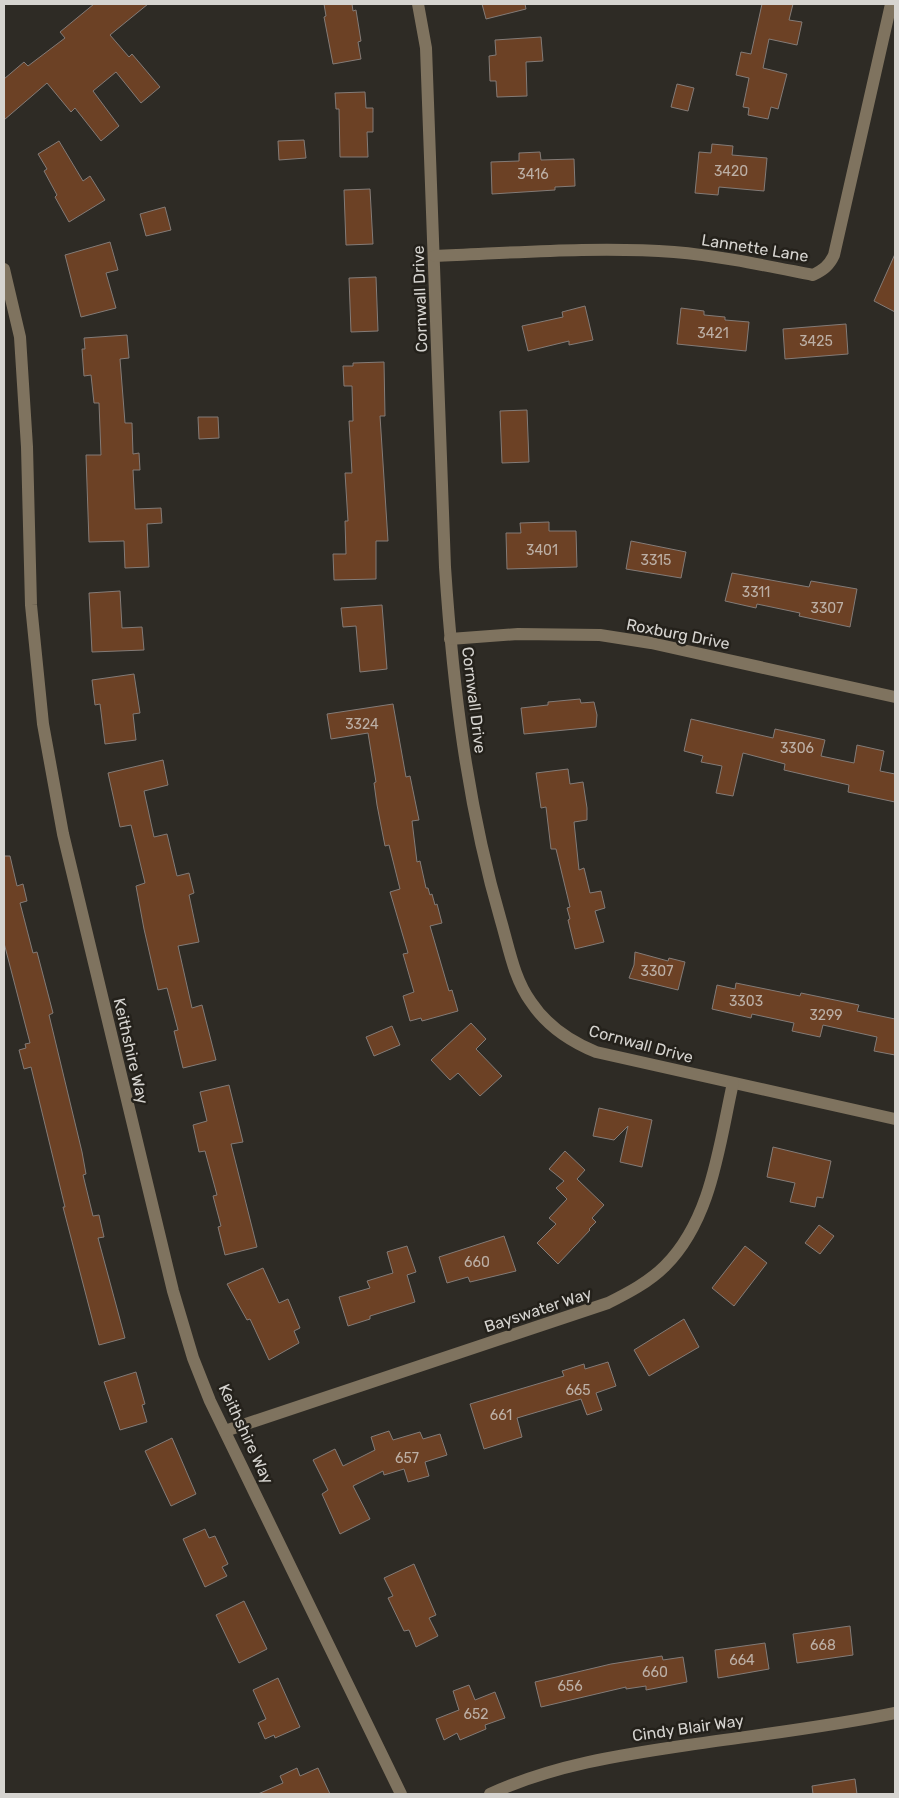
<svg xmlns="http://www.w3.org/2000/svg" width="899" height="1798" viewBox="0 0 899 1798" font-family="Rubik,sans-serif">
  <rect width="100%" height="100%" fill="#2e2b25"/>
  <g fill="#6c4125" stroke="#837b77">
    <path d="M94 4H148L110 35 129 57 132 54 160 87 141 103 116 72 93 91 119 126 101 141 75 108 71 112 47 83 4 120V79L24 62 28 66 65 38 60 32Z"/>
    <path d="M324 4H352L353 11 356 10 361 41 358 42 361 59 333 64 324 17 326 16Z"/>
    <path d="M482 4H525L526 9 486 19Z"/>
    <path d="M762 4H793L789 20 802 22 797 45 769 39 763 68 787 74 778 109 771 107 768 119 748 115 749 108 743 107 749 78 736 75 741 52 751 54Z"/>
    <path d="M541 37 543 61 526 62 527 96 497 97 496 81H490L489 56 496 55 495 40Z"/>
    <path d="M677 84 694 88 688 111 671 107Z"/>
    <path d="M365 92 366 108H373V132H367L368 157H340L339 109H336L335 93Z"/>
    <path d="M304 140 306 158 279 160 278 141Z"/>
    <path d="M59 141 83 181 90 176 105 200 69 222 55 197 57 195 44 171 47 169 38 154Z"/>
    <path d="M712 144 733 146 732 155 767 158 764 191 719 187 718 195 695 193 699 152 711 153Z"/>
    <path d="M540 152 541 160 574 159 575 186 555 187V190L492 194 491 162 519 161V153Z"/>
    <path d="M370 189 373 244 346 245 344 190Z"/>
    <path d="M165 207 171 230 146 236 140 214Z"/>
    <path d="M110 242 118 270 106 273 116 308 81 317 65 255Z"/>
    <path d="M895 254V312L874 301Z"/>
    <path d="M376 277 378 331 351 332 349 278Z"/>
    <path d="M585 306 593 340 569 345V341L528 351 522 326 563 317 562 312Z"/>
    <path d="M681 308 704 311V315L725 317V320L749 322 746 351 677 344Z"/>
    <path d="M846 324 848 354 785 359 783 329Z"/>
    <path d="M127 335 129 358 120 359 125 423H132L133 454 139 453 140 470H133L135 509 161 508 162 523 147 524 149 567 125 568 124 541 89 542 86 455H101L99 403H94L91 375 84 376 82 349H85L84 338Z"/>
    <path d="M384 362 385 416H380L388 541H376V579L334 580 333 554H346L345 521H348L345 473H352L349 421H353L352 386H344L343 366H353V363Z"/>
    <path d="M527 410 529 462 502 463 500 411Z"/>
    <path d="M198 417H218L219 438 199 439Z"/>
    <path d="M549 522V531H576L577 567 507 569 506 533H521L520 523Z"/>
    <path d="M631 541 686 552 681 578 626 569Z"/>
    <path d="M732 573 809 587 811 581 857 589 850 627 799 616 800 613 757 604 756 608 725 601Z"/>
    <path d="M120 591 122 628 142 627 144 650 92 652 89 593Z"/>
    <path d="M382 605 387 669 360 672 356 626 343 627 341 608Z"/>
    <path d="M134 674 140 713 133 714 136 740 105 744 100 704 95 705 92 680Z"/>
    <path d="M580 699 581 703 594 702 597 715 596 727 524 734 521 708 548 705V702Z"/>
    <path d="M393 704 406 777 410 776 419 820 412 821 417 862 420 861 426 888H428L430 895 432 894 435 905 437 904 442 923 430 926 449 991 452 990 458 1011 422 1021 421 1018 410 1021 403 996 414 992 403 954 408 953 390 892 400 889 389 845 385 846 377 805 374 783 376 782 368 733 331 739 327 714Z"/>
    <path d="M691 719 773 738 775 729 825 740 821 756 854 763 857 745 884 751 880 771 895 774V802L848 792 849 785 784 770 785 764 743 753 733 796 716 793 722 766 701 762 703 756 684 751Z"/>
    <path d="M163 760 168 785 144 791 154 837 167 834 177 876 189 873 194 893 189 895 199 942 178 946 192 1008 202 1005 216 1060 183 1068 174 1031 178 1030 167 988 158 990 144 929 136 886 145 883 131 825 120 827 108 773Z"/>
    <path d="M568 769 570 784 583 782 587 808V820L574 822 579 870 584 868 590 893 601 891 605 908 595 911 604 942 575 949 568 920 570 919 567 908 570 907 556 849H551L546 807 541 808 536 773Z"/>
    <path d="M4 856H10L17 886 23 884 27 901 20 903 33 953 37 952 53 1013 49 1015 82 1152 86 1174 83 1175 93 1216 99 1215 104 1237 98 1238 125 1338 99 1345 63 1207H65L31 1067 24 1069 19 1050 26 1048 25 1044 30 1043 4 943Z"/>
    <path d="M635 952 668 961 669 958 685 962 678 990 629 978 634 965Z"/>
    <path d="M736 983 800 996 801 993 859 1005 857 1011 895 1019V1055L874 1051 877 1037 823 1025 820 1037 792 1031 794 1023 752 1014 751 1018 712 1009 717 985 735 989Z"/>
    <path d="M471 1023 486 1039 476 1049 502 1076 480 1096 458 1073 450 1080 431 1060Z"/>
    <path d="M392 1026 400 1045 374 1056 366 1037Z"/>
    <path d="M229 1085 243 1142 231 1144 257 1247 225 1255 218 1227 221 1226 213 1196 217 1195 205 1151 199 1152 193 1125 207 1121 200 1092Z"/>
    <path d="M599 1108 652 1120 642 1167 620 1162 628 1126 614 1140 593 1136Z"/>
    <path d="M773 1147 831 1161 823 1198 817 1197 815 1207 790 1202 795 1183 767 1177Z"/>
    <path d="M565 1151 585 1170 577 1179 604 1205 592 1218 596 1222 589 1229 590 1230 558 1264 537 1243 556 1224 549 1218 567 1199 556 1188 564 1181 549 1169Z"/>
    <path d="M819 1225 834 1236 820 1254 805 1243Z"/>
    <path d="M504 1236 516 1271 470 1282 468 1277 447 1283 439 1257Z"/>
    <path d="M407 1246 416 1272 407 1275 415 1302 370 1316V1319L348 1326 339 1297 370 1288 367 1281 393 1273 387 1252Z"/>
    <path d="M745 1246 767 1263 734 1306 712 1288Z"/>
    <path d="M263 1268 279 1303 288 1299 300 1328 294 1331 299 1343 269 1360 250 1319 247 1320 227 1284Z"/>
    <path d="M684 1319 699 1347 649 1376 634 1350Z"/>
    <path d="M608 1362 616 1386 596 1393 602 1410 587 1415 581 1399 517 1418 522 1437 484 1449 470 1404 564 1376 562 1371 584 1364 585 1369Z"/>
    <path d="M136 1372 145 1404 142 1405 147 1422 120 1430 104 1382Z"/>
    <path d="M389 1431 393 1440 420 1432 423 1439 440 1434 447 1455 425 1462 429 1476 408 1482 404 1469 384 1475 383 1471 353 1486 370 1519 340 1534 322 1494 328 1490 313 1460 335 1449 343 1466 375 1450 371 1437Z"/>
    <path d="M172 1438 196 1494 171 1506 145 1451Z"/>
    <path d="M205 1529 209 1538 215 1536 228 1564 222 1567 227 1576 205 1587 183 1539Z"/>
    <path d="M414 1564 436 1615 429 1618 438 1636 416 1647 409 1630 404 1631 388 1598 393 1596 384 1578Z"/>
    <path d="M244 1601 267 1649 239 1663 216 1615Z"/>
    <path d="M850 1626 853 1655 797 1663 793 1634Z"/>
    <path d="M765 1643 769 1669 718 1678 715 1650Z"/>
    <path d="M662 1656 663 1660 683 1657 687 1682 646 1690V1686L626 1689V1687L541 1707 535 1682 611 1664Z"/>
    <path d="M278 1678 300 1727 275 1738 274 1735 265 1739 258 1723 266 1719 253 1690Z"/>
    <path d="M469 1685 475 1700 495 1692 505 1718 485 1725 486 1729 460 1740 457 1733 444 1740 436 1719 459 1710 453 1691Z"/>
    <path d="M297 1768 300 1776 318 1768 330 1794H258L283 1783 280 1776Z"/>
    <path d="M855 1779 857 1794H813L812 1786Z"/>
  </g>
  <g fill="none" stroke-linecap="round" stroke-linejoin="round">
    <g stroke="#7f735f" stroke-width="12">
      <path d="M418 4 426 48 445 567C453 687 467 805 501 921 509 948 514 979 531 1002 547 1026 569 1041 596 1052L895 1119"/>
      <path d="M435 256C512 253 598 246 674 252 721 256 767 266 813 275 823 270 829 266 834 255L891 4"/>
      <path d="M4 269 20 337 27 447 31 605 43 724 63 834 173 1291 193 1358 210 1401 401 1794"/>
      <path d="M450 639 518 634 600 635 651 643 895 697"/>
      <path d="M225 1431 608 1303C628 1293 649 1282 665 1266 712 1219 719 1145 733 1083"/>
      <path d="M490 1794C553 1765 620 1755 688 1745 757 1735 827 1727 895 1713"/>
    </g>
  </g>
  <g text-anchor="middle" dominant-baseline="central" stroke-width="5" stroke-linejoin="round" paint-order="stroke">
    <g font-size="14" fill="#bcafa5">
      <text x="731" y="171">3420</text>
      <text x="533" y="174">3416</text>
      <text x="713" y="333">3421</text>
      <text x="816" y="341">3425</text>
      <text x="542" y="550">3401</text>
      <text x="656" y="560">3315</text>
      <text x="756" y="592">3311</text>
      <text x="827" y="608">3307</text>
      <text x="362" y="724">3324</text>
      <text x="797" y="748">3306</text>
      <text x="657" y="971">3307</text>
      <text x="746" y="1001">3303</text>
      <text x="826" y="1015">3299</text>
      <text x="477" y="1262">660</text>
      <text x="578" y="1390">665</text>
      <text x="501" y="1415">661</text>
      <text x="407" y="1458">657</text>
      <text x="823" y="1645">668</text>
      <text x="742" y="1660">664</text>
      <text x="655" y="1672">660</text>
      <text x="570" y="1686">656</text>
      <text x="476" y="1714">652</text>
    </g>
    <g font-size="16" fill="#d6d4d0" stroke="#24211b">
      <text transform="translate(755 248) rotate(9)">Lannette Lane</text>
      <text transform="translate(420 299) rotate(-92)">Cornwall Drive</text>
      <text transform="translate(678 634) rotate(11)">Roxburg Drive</text>
      <text transform="translate(474 700) rotate(83)">Cornwall Drive</text>
      <text transform="translate(641 1044) rotate(15)">Cornwall Drive</text>
      <text transform="translate(131 1051) rotate(77)">Keithshire Way</text>
      <text transform="translate(538 1310) rotate(-18)">Bayswater Way</text>
      <text transform="translate(246 1434) rotate(65)">Keithshire Way</text>
      <text transform="translate(688 1728) rotate(-8)">Cindy Blair Way</text>
    </g>
  </g>
  <rect width="899" height="1798" fill="none" stroke="#d6d4d0" stroke-width="10"/>
</svg>
